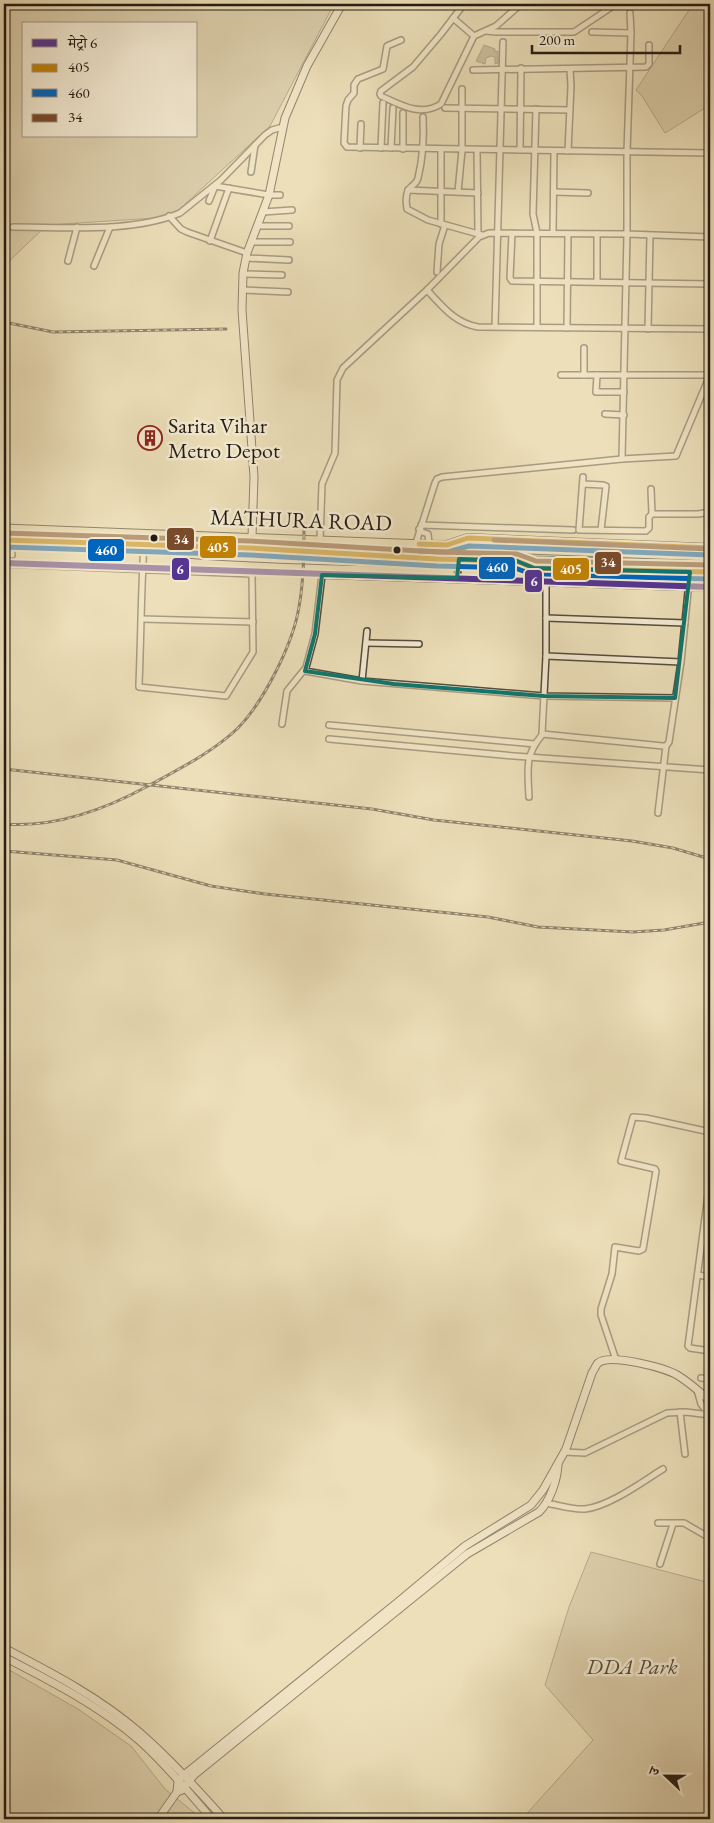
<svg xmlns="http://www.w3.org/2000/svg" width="714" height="1823" viewBox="0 0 714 1823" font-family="'EB Garamond','Noto Serif Devanagari',serif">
  <rect width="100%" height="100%" fill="#ecdfb9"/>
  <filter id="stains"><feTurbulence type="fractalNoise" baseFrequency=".004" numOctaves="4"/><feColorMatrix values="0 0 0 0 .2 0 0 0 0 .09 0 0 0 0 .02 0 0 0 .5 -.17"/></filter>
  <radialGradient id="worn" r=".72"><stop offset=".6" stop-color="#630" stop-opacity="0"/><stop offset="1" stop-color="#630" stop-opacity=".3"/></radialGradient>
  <g fill="#cabe9d" stroke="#766c58" fill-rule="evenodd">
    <path d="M4 4H334L270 126 171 217 47 225 4 266ZM24 24H196V136H24Z"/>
    <path d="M693 4H710V105L665 133 642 96 636 90Z"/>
    <path d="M591 1552 710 1583V1819H522L593 1740 545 1685 569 1607Z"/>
    <path d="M4 1667 78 1709 131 1746 165 1789 202 1819H4Z"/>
  </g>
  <path fill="#a89c80" stroke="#736854" d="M484 45 495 49V52L498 51V63L495 64V57L491 56 486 58 485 64 476 61Z"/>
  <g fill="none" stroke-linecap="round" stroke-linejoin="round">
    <defs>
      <g id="street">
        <path d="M464 4 441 34 413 67 381 91 380 94 381 96C400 105 421 117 441 104L474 36 496 26 521 4"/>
        <path d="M630 13 631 33 627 152V234L710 237"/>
        <path d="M453 18 474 36"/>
        <path d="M486 31 496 32H574L616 4"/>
        <path d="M592 32 631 33"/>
        <path d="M401 40 387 46 383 69 358 79 354 85V93L348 100 346 106 344 143 347 147 710 153"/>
        <path d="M473 70 646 67 649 64V45"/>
        <path d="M445 108 570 110"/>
        <path d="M536 109 533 214 537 233V327"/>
        <path d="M423 117C424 138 423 158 418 178 417 183 415 183 411 187 405 192 406 203 407 209L428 220 482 235"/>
        <path d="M360 148 361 124"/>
        <path d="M381 148 383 103"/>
        <path d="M391 148 393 108"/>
        <path d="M403 149V113"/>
        <path d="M477 150 478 234"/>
        <path d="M520 150 521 68"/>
        <path d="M568 151 571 86 570 69"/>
        <path d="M251 172 255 145"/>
        <path d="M408 190 478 193"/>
        <path d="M458 192 462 150V89"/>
        <path d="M554 192 588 193"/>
        <path d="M209 201 215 186 269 195H280"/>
        <path d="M263 212 292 210"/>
        <path d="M169 216 181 229 187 232 247 253"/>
        <path d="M441 224V149"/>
        <path d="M257 226H289"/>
        <path d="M13 227C64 227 132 233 180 213L221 180 265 135 272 130 283 127"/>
        <path d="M512 233 510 278 512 281 710 284"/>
        <path d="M553 233 554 151"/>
        <path d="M210 241 229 188"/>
        <path d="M251 242H290"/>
        <path d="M246 258 289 260"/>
        <path d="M68 261 77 227"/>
        <path d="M94 266 110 227"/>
        <path d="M437 272 439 244 445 225"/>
        <path d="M243 274 282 275"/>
        <path d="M597 282V234"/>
        <path d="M242 290 288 292"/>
        <path d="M427 290C443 307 455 323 478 327L710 329"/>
        <path d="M495 326 503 42"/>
        <path d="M567 328 568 234"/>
        <path d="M648 329 650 236"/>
        <path d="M561 375H710"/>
        <path d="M584 375V348"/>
        <path d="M597 375 596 392H624"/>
        <path d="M605 414 624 415"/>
        <path d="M583 477 579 530 646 531 649 528V517L652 514H698L710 512"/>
        <path d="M583 484 603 485 606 486 601 530"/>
        <path d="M651 489 652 514"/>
        <path d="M421 525 573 530"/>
        <path d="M419 529 422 532 428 534 429 544"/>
        <path d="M11 540 12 555"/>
        <path d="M320 540 322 484 335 453 337 380 343 368 427 290 479 237 489 233 627 234 622 459"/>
        <path d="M416 543 435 483 437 479 442 477 622 459 676 456 710 375"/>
        <path d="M4 564 252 574 253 652 226 696 139 687V684C141 638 141 591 144 544"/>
        <path d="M457 578 459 559"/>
        <path d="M546 581V656L542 734 663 746H666L669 742 681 662 690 572"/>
        <path d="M546 618 685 623"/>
        <path d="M142 619 253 622"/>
        <path d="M367 631 362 681 544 696 675 698"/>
        <path d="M366 643 419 644"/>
        <path d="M546 656 681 662"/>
        <path d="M362 681 305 671 315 634 322 575 710 588"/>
        <path d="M282 724 287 691 304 670"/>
        <path d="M329 725 535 744"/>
        <path d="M329 739 514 756 710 770"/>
        <path d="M529 797C528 771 524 756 542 735"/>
        <path d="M658 813 666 746"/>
        <path d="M710 1180 688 1346 690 1348 710 1351"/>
        <path d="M698 1275 710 1277"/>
        <path d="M616 1360 601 1315V1309L612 1274 615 1247 639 1251 643 1249 656 1171 655 1169 621 1161 633 1117 646 1118 710 1132"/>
        <path d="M701 1378 710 1379"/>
        <path d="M697 1390 701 1404 708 1413"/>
        <path d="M680 1412 685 1454"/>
        <path d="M564 1452 585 1453 667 1413 686 1412 710 1415"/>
        <path d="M546 1503C558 1505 573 1510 585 1509 610 1506 642 1482 663 1469"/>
        <path d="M658 1523H684L710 1538"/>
        <path d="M660 1564 673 1524"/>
      </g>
      <g id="secondary">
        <path d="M252 537 254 477 242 310 243 273 247 253 269 195 285 118 307 66 342 4"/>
        <path d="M149 548C183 556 218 556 252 558 309 561 365 562 421 563L430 561"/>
        <path d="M4 1648C50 1672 99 1697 139 1732 170 1759 197 1789 224 1819"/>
        <path d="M4 1657C51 1681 100 1706 140 1741 165 1763 190 1794 212 1819"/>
        <path d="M177 1792 178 1781 184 1775 398 1602 465 1546 531 1505 543 1490 566 1449 592 1373C594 1370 596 1365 598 1363 610 1353 665 1368 677 1375 689 1382 700 1392 710 1401"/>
        <path d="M158 1819 177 1792 182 1790 194 1775 467 1554 539 1512C550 1501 557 1481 558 1465"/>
      </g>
      <g id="primary">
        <path d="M447 545 468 538 710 548"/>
        <path d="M517 561 534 568 710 572"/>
      </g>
      <g id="highway">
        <path d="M4 529 710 556"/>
        <path d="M4 540 250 548 437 559 710 565"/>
      </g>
    </defs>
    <use href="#street" stroke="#554c3c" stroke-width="8"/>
    <use href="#secondary" stroke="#231b12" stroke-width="9"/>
    <use href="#primary" stroke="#231b12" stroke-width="10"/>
    <use href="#highway" stroke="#231b12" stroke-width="11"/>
    <use href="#street" stroke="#f3ead2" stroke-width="5"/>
    <use href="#secondary" stroke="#f3ead2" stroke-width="7"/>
    <use href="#primary" stroke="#ecdfb9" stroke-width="8"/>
    <use href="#highway" stroke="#ecdfb9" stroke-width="9"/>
    <defs>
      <g id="rail">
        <path d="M4 322 53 332 226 329"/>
        <path d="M4 769 372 809 434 820 632 841 673 848 710 859"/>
        <path d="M4 824C55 828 104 810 148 786 179 769 213 752 238 728 264 701 293 644 299 607 304 579 304 551 304 524"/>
        <path d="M4 851 117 860 211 886 265 894 488 917 538 927 633 932 664 930 710 922"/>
      </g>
    </defs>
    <use href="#rail" stroke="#231b12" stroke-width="3"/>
    <use href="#rail" stroke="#f3ead2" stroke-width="1" stroke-dasharray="4" stroke-linecap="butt"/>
    <defs>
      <g id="bus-1">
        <path d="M4 540 250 548 437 559 517 561 534 568 710 572"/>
        <path d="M419 544 447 545 468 538 710 548"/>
      </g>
      <g id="bus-2">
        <path d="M4 547 250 555 437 566 515 568 534 575 710 579"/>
        <path d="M419 551 448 552 469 546 710 555"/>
      </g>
      <g id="bus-3">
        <path d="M4 533 250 541 437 552 517 554 536 561 710 565"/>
        <path d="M494 540 710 549"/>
      </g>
    </defs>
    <use href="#bus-1" stroke="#f3ead2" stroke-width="9"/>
    <use href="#bus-2" stroke="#f3ead2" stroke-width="9"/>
    <use href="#bus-3" stroke="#f3ead2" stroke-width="9"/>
    <use href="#bus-1" stroke="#c28304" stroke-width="5"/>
    <use href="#bus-2" stroke="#0065bd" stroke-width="5"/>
    <use href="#bus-3" stroke="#7a4b2a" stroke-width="5"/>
    <defs>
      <path id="metro-1" d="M4 563 710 587"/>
    </defs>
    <use href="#metro-1" stroke="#f3ead2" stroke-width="10"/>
    <use href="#metro-1" stroke="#553592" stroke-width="6"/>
  </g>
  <path d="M0 0H714V1823H0ZM459 559 517 561 534 568 690 572 675 698 544 696 394 684 305 671 315 634 322 575 457 578Z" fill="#ecdfb9" fill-opacity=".55" fill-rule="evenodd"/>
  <path fill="none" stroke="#0f766e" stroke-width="4" stroke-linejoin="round" d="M459 559 517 561 534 568 690 572 675 698 544 696 394 684 305 671 315 634 322 575 457 578Z"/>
  <defs>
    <symbol id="building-ring" viewBox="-11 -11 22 22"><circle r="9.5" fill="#f3ead2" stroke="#8f2418" stroke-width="1.5"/><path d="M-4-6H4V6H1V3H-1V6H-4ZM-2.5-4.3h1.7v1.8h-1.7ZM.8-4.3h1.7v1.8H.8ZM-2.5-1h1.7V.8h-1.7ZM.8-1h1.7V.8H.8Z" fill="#8f2418"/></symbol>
  </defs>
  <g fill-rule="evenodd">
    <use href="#building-ring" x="136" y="424" width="28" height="28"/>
  </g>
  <g fill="#231b12" stroke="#f3ead2" stroke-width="2">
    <circle cx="154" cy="538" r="4.5"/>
    <circle cx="397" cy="550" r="4.5"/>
  </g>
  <g text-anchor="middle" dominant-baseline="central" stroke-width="5" stroke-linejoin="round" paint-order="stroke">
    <g font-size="22" fill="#231b12" stroke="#f3ead2" text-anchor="start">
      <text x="168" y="425">Sarita Vihar<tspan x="168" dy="25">Metro Depot</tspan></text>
    </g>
    <g font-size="22" fill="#231b12" stroke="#f3ead2">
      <text transform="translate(301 520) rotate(2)">MATHURA ROAD</text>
    </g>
    <g font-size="22" font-style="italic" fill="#554c3c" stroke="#f3ead2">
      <text x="632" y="1666">DDA Park</text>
    </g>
  </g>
  <g stroke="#f3ead2" stroke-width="2">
    <rect x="166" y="527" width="29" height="24" rx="5" fill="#7a4b2a"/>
    <rect x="199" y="535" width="38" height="24" rx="5" fill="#c28304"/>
    <rect x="87" y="538" width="38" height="24" rx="5" fill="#0065bd"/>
    <rect x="594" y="551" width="28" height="24" rx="5" fill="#7a4b2a"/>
    <rect x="478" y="556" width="38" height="24" rx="5" fill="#0065bd"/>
    <rect x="552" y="557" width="38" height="24" rx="5" fill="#c28304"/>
    <rect x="171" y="557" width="19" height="24" rx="5" fill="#553592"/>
    <rect x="524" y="569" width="19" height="24" rx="5" fill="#553592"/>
  </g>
  <g font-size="14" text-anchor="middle" font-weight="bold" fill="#fff">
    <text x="181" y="544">34</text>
    <text x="218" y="552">405</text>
    <text x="106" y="555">460</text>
    <text x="608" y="567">34</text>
    <text x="497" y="572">460</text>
    <text x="571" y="574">405</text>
    <text x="180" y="574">6</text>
    <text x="534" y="586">6</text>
  </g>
  <rect width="714" height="1823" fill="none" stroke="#ecdfb9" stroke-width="20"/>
  <rect x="5" y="5" width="704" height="1813" fill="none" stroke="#231b12" stroke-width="2.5"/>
  <rect x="10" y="10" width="694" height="1803" fill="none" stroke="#231b12"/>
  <rect x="22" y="22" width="175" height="115" fill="#f3ead2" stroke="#a09785"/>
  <rect x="32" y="39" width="25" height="8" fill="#553592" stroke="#a09785"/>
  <text x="68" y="48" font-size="15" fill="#231b12">मेट्रो 6</text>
  <rect x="32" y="64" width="25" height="8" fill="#c28304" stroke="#a09785"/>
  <text x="68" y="72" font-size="15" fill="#231b12">405</text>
  <rect x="32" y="89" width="25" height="8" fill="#0065bd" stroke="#a09785"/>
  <text x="68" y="98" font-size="15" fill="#231b12">460</text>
  <rect x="32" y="114" width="25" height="8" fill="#7a4b2a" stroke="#a09785"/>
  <text x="68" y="122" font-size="15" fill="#231b12">34</text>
  <g transform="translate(666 1776) rotate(292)" stroke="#f3ead2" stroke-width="4" paint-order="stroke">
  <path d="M0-4L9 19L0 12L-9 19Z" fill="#231b12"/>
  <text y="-8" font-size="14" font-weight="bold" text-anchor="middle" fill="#231b12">उ</text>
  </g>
  <path d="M532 45v8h148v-8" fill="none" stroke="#231b12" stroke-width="2.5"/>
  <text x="539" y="45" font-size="15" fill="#231b12" stroke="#f3ead2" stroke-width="4" paint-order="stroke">200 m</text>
  <rect width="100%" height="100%" filter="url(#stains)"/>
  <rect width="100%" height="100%" fill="url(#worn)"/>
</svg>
